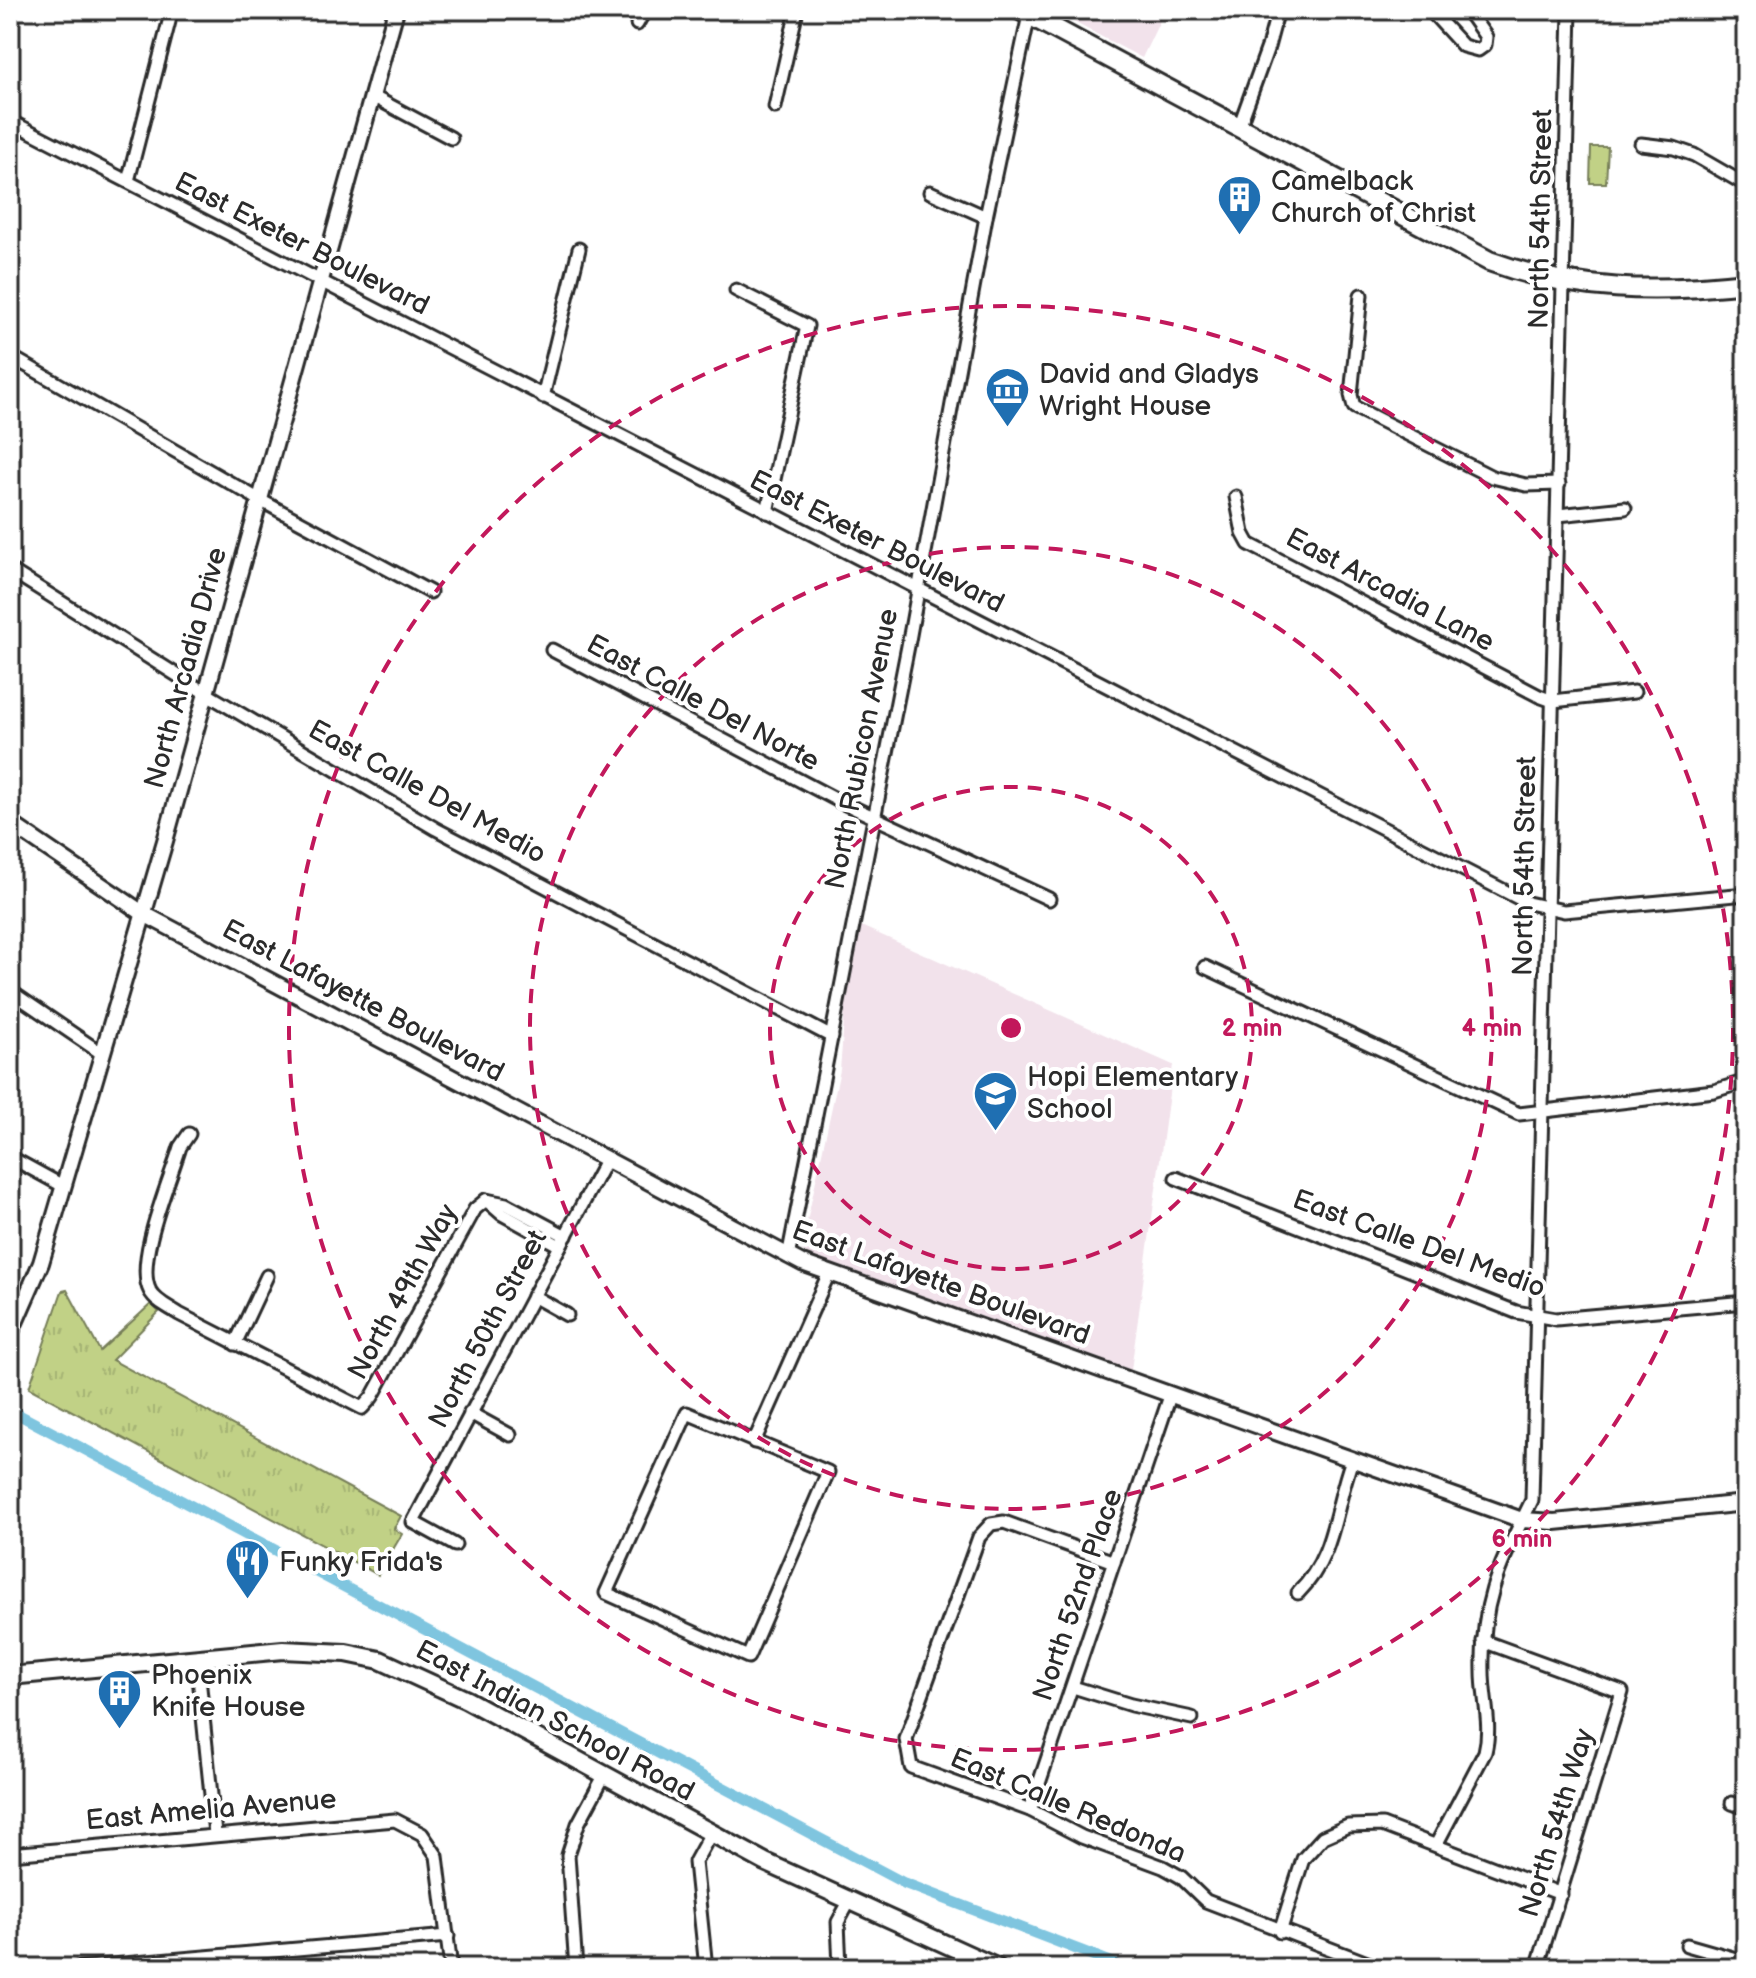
<svg xmlns="http://www.w3.org/2000/svg" width="1756" height="1978" viewBox="0 0 1756 1978" font-family="'Balsamiq Sans',sans-serif">
  <defs>
    <pattern id="park-tufts" width="24" height="20" patternUnits="userSpaceOnUse" patternTransform="scale(2)"><rect width="24" height="20" fill="#c1d186"/><path d="M3 7l-1-3M5 7V3M7 7l1-3M15 17l-1-3M17 17v-4M19 17l1-3" fill="none" stroke="#a6b474"/></pattern>
  </defs>
  <rect width="100%" height="100%" fill="#fff"/>
  <filter id="ink" filterUnits="userSpaceOnUse"><feTurbulence type="fractalNoise" baseFrequency=".0125" numOctaves="2"/><feDisplacementMap in="SourceGraphic" scale="16" xChannelSelector="R" yChannelSelector="G"/><feConvolveMatrix kernelMatrix="1 2 1 2 8 2 1 2 1" color-interpolation-filters="sRGB"/></filter>
  <g filter="url(#ink)">
    <g fill="#f2e2eb">
      <path d="M1051 10H1165L1142 58Z"/>
      <path d="M861 926 1173 1065 1131 1370 808 1255 801 1249 840 1070 845 1009Z"/>
    </g>
    <path fill="url(#park-tufts)" stroke="#767e58" stroke-width="2" d="M67 1290 100 1351 151 1304 159 1312 112 1360 401 1516 394 1529 402 1534 378 1575 29 1388 62 1291Z"/>
    <path fill="#c1d186" stroke="#767e58" stroke-width="2" d="M1591 147H1608L1606 183H1590Z"/>
    <g fill="none" stroke-linecap="round" stroke-linejoin="round">
      <path stroke="#7fc5df" stroke-width="11" d="M10 1410 904 1883 1126 1968"/>
      <defs>
        <g id="minor">
          <path d="M1430 10 1463 46 1478 50 1485 45 1486 37 1467 10"/>
          <path d="M637 24 645 10"/>
          <path d="M372 96 451 138"/>
          <path d="M775 107 797 10"/>
          <path d="M10 121 1528 903 1564 911 1746 894"/>
          <path d="M1239 127 1268 47 1278 10"/>
          <path d="M1641 144 1674 148 1694 155 1746 185"/>
          <path d="M128 181 172 10"/>
          <path d="M930 192 986 217"/>
          <path d="M736 290 807 326 767 512"/>
          <path d="M1361 295 1351 395 1354 407 1492 477 1526 485 1559 484"/>
          <path d="M10 356 260 500 430 592"/>
          <path d="M543 397 579 249"/>
          <path d="M1236 497 1243 533 1249 544 1539 696 1553 701 1634 692"/>
          <path d="M1558 515 1625 508"/>
          <path d="M10 570 207 694 436 829 832 1037"/>
          <path d="M552 650 839 801 1049 899"/>
          <path d="M1205 967 1519 1114 1714 1091 1746 1081"/>
          <path d="M10 991 101 1053"/>
          <path d="M189 1134 180 1147C171 1178 134 1262 150 1291 156 1302 169 1307 179 1314L362 1408 372 1397 475 1209 486 1200"/>
          <path d="M10 1157 63 1186"/>
          <path d="M1176 1178 1516 1312 1556 1319 1746 1302"/>
          <path d="M486 1200 506 1204 566 1236"/>
          <path d="M486 1200 502 1214 560 1246"/>
          <path d="M788 1257 908 646 986 217 1029 15"/>
          <path d="M533 1296 567 1315"/>
          <path d="M235 1344 267 1276"/>
          <path d="M470 1413 510 1435"/>
          <path d="M687 1413 828 1472 748 1657 606 1593Z"/>
          <path d="M754 1442 829 1273"/>
          <path d="M455 1545 413 1522 606 1160"/>
          <path d="M1114 1562 1004 1522 991 1524 979 1537 906 1739 911 1767 1030 1810 1082 1837 1163 1867 1181 1877 1206 1901 1380 1968"/>
          <path d="M1298 1593C1336 1555 1334 1508 1352 1460"/>
          <path d="M1483 1641 1622 1692 1537 1968"/>
          <path d="M197 1658 215 1834"/>
          <path d="M1073 1687 1131 1705 1192 1718"/>
          <path d="M1732 1803 1746 1808"/>
          <path d="M1030 1810 1170 1396"/>
          <path d="M1436 1845 1485 1752C1492 1725 1483 1699 1483 1672 1481 1596 1501 1564 1532 1500L1570 10"/>
          <path d="M10 1854 395 1820 422 1834 437 1856 451 1968"/>
          <path d="M1280 1932 1303 1859 1323 1837 1348 1826 1382 1825 1561 1894"/>
          <path d="M1687 1945 1743 1961"/>
          <path d="M77 1968 448 1936"/>
          <path d="M576 1968 568 1855 578 1824 605 1774"/>
          <path d="M706 1968 695 1862 711 1833"/>
          <path d="M840 1968 838 1922 849 1902"/>
          <path d="M1740 1968 1746 1949"/>
        </g>
        <g id="tertiary">
          <path d="M10 823 144 914 802 1263 1522 1520 1555 1522 1746 1503"/>
          <path d="M10 1334 41 1263 165 841 396 10"/>
        </g>
        <path id="secondary" d="M10 1676 283 1650 346 1653 380 1660 467 1700 765 1862 998 1968"/>
        <path id="primary" d="M1020 10 1489 261C1574 292 1657 293 1746 283"/>
      </defs>
      <use href="#minor" stroke="#2b2b2b" stroke-width="17"/>
      <use href="#tertiary" stroke="#2b2b2b" stroke-width="20"/>
      <use href="#secondary" stroke="#2b2b2b" stroke-width="22"/>
      <use href="#primary" stroke="#2b2b2b" stroke-width="24"/>
      <use href="#minor" stroke="#fff" stroke-width="11"/>
      <use href="#tertiary" stroke="#fff" stroke-width="14"/>
      <use href="#secondary" stroke="#fff" stroke-width="16"/>
      <use href="#primary" stroke="#fff" stroke-width="18"/>
    </g>
  </g>
  <g fill="none" stroke="#c2185b" stroke-width="4" stroke-dasharray="14 10">
    <circle cx="1011" cy="1028" r="241"/>
    <circle cx="1011" cy="1028" r="481"/>
    <circle cx="1011" cy="1028" r="722"/>
  </g>
  <defs>
    <symbol id="building-pin" viewBox="-11 -11 22 30"><path d="M0 17L-7.5 6A9.5 9.5 0 1 1 7.5 6Z" fill="#1f6fb2" stroke="#fff"/><path d="M-4-6H4V6H1V3H-1V6H-4ZM-2.5-4.3h1.7v1.8h-1.7ZM.8-4.3h1.7v1.8H.8ZM-2.5-1h1.7V.8h-1.7ZM.8-1h1.7V.8H.8Z" fill="#fff"/></symbol>
    <symbol id="museum-pin" viewBox="-11 -11 22 30"><path d="M0 17L-7.5 6A9.5 9.5 0 1 1 7.5 6Z" fill="#1f6fb2" stroke="#fff"/><path d="M0-6L6-3V-2H-6V-3ZM-5-1h2V3h-2ZM-1-1h2V3h-2ZM3-1h2V3H3ZM-6 4H6V6H-6Z" fill="#fff"/></symbol>
    <symbol id="school-pin" viewBox="-11 -11 22 30"><path d="M0 17L-7.5 6A9.5 9.5 0 1 1 7.5 6Z" fill="#1f6fb2" stroke="#fff"/><path d="M0-5L7-2L0 1L-7-2ZM-4 1L0 2.5L4 1V4Q0 6-4 4Z" fill="#fff"/></symbol>
    <symbol id="restaurant-pin" viewBox="-11 -11 22 30"><path d="M0 17L-7.5 6A9.5 9.5 0 1 1 7.5 6Z" fill="#1f6fb2" stroke="#fff"/><path d="M-5-6h1v4h1v-4h1v4h1v-4h1v5L-1.5 .5V6h-2V.5L-5-1ZM5-6V6H3V1.5H1.5Q1.5-4 5-6Z" fill="#fff"/></symbol>
  </defs>
  <g fill-rule="evenodd">
    <use href="#building-pin" x="1214" y="172" width="51" height="69"/>
    <use href="#museum-pin" x="982" y="364" width="51" height="69"/>
    <use href="#school-pin" x="970" y="1068" width="51" height="69"/>
    <use href="#restaurant-pin" x="222" y="1536" width="51" height="69"/>
    <use href="#building-pin" x="94" y="1666" width="51" height="69"/>
  </g>
  <g text-anchor="middle" dominant-baseline="central" stroke-width="8" stroke-linejoin="round" paint-order="stroke">
    <g font-size="28" fill="#2b2b2b" stroke="#fff" text-anchor="start">
      <text x="1271" y="181">Camelback<tspan x="1271" dy="32">Church of Christ</tspan></text>
      <text x="1039" y="374">David and Gladys<tspan x="1039" dy="32">Wright House</tspan></text>
      <text x="1027" y="1077">Hopi Elementary<tspan x="1027" dy="32">School</tspan></text>
      <text x="279" y="1562">Funky Frida's</text>
      <text x="151" y="1675">Phoenix<tspan x="151" dy="32">Knife House</tspan></text>
    </g>
    <g font-size="28" fill="#2b2b2b" stroke="#fff">
      <text transform="translate(1541 219) rotate(-89)">North 54th Street</text>
      <text transform="translate(302 244) rotate(27)">East Exeter Boulevard</text>
      <text transform="translate(877 542) rotate(27)">East Exeter Boulevard</text>
      <text transform="translate(1390 590) rotate(28)">East Arcadia Lane</text>
      <text transform="translate(186 668) rotate(-75)">North Arcadia Drive</text>
      <text transform="translate(703 703) rotate(28)">East Calle Del Norte</text>
      <text transform="translate(862 749) rotate(-79)">North Rubicon Avenue</text>
      <text transform="translate(427 792) rotate(29)">East Calle Del Medio</text>
      <text transform="translate(1525 866) rotate(-89)">North 54th Street</text>
      <text transform="translate(363 1001) rotate(28)">East Lafayette Boulevard</text>
      <text transform="translate(1419 1244) rotate(20)">East Calle Del Medio</text>
      <text transform="translate(941 1283) rotate(20)">East Lafayette Boulevard</text>
      <text transform="translate(403 1292) rotate(-61)">North 49th Way</text>
      <text transform="translate(488 1329) rotate(-62)">North 50th Street</text>
      <text transform="translate(1078 1595) rotate(-71)">North 52nd Place</text>
      <text transform="translate(555 1721) rotate(28)">East Indian School Road</text>
      <text transform="translate(1068 1806) rotate(23)">East Calle Redonda</text>
      <text transform="translate(211 1810) rotate(-5)">East Amelia Avenue</text>
      <text transform="translate(1557 1823) rotate(-73)">North 54th Way</text>
    </g>
  </g>
  <circle cx="1011" cy="1028" r="12" fill="#c2185b" stroke="#fff" stroke-width="4"/>
  <g font-size="24" text-anchor="middle" font-weight="bold" fill="#c2185b" stroke="#fff" stroke-width="8" stroke-linejoin="round" paint-order="stroke">
    <text x="1252" y="1036">2 min</text>
    <text x="1492" y="1036">4 min</text>
    <text x="1522" y="1547">6 min</text>
  </g>
  <rect width="1756" height="1978" fill="none" stroke="#fff" stroke-width="40"/>
  <rect x="20" y="20" width="1716" height="1938" fill="none" stroke="#2b2b2b" stroke-width="3" filter="url(#ink)"/>
</svg>
